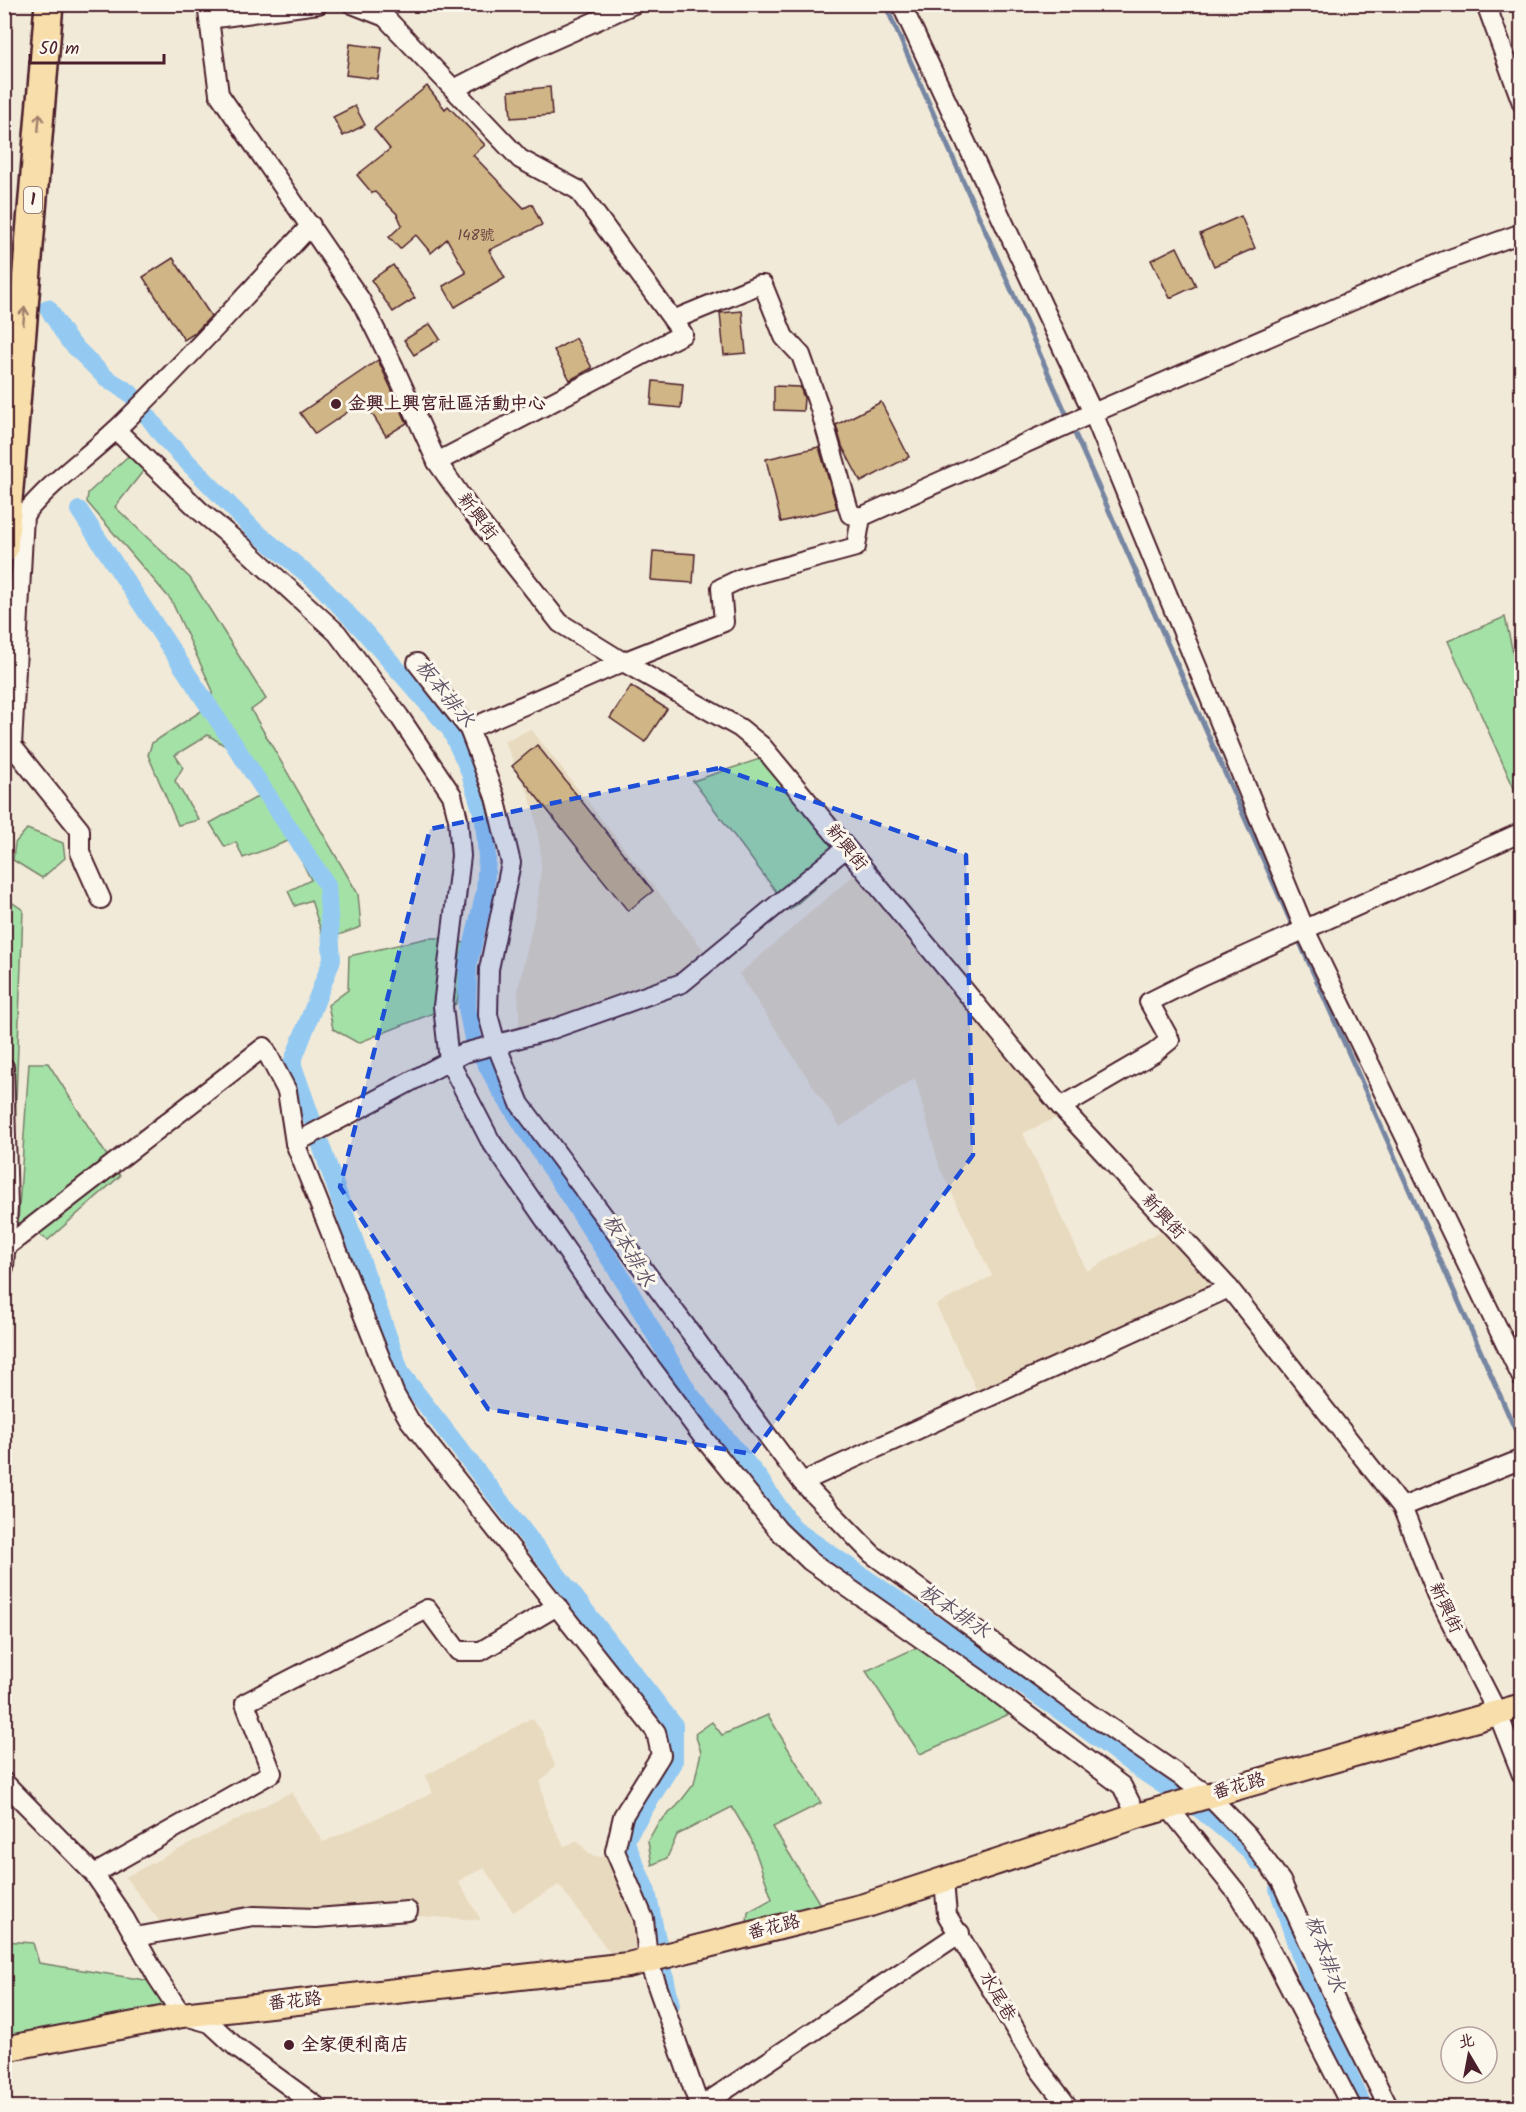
<svg xmlns="http://www.w3.org/2000/svg" width="1526" height="2112" viewBox="0 0 1526 2112" font-family="Kalam,'LXGW WenKai TC',sans-serif">
  <rect width="100%" height="100%" fill="#f2ead8"/>
  <filter id="ink" filterUnits="userSpaceOnUse"><feTurbulence type="fractalNoise" baseFrequency=".0167" numOctaves="2"/><feDisplacementMap in="SourceGraphic" scale="12" xChannelSelector="R" yChannelSelector="G"/><feConvolveMatrix kernelMatrix="1 2 1 2 8 2 1 2 1" color-interpolation-filters="sRGB"/></filter>
  <g filter="url(#ink)">
    <g fill="#e8dabf">
      <path d="M531 729 714 963 666 1000 524 1042 519 1023 518 989 537 905 541 867 540 848 534 811 528 793 504 741Z"/>
      <path d="M863 867 1067 1113 1023 1133 1087 1271 1163 1230 1210 1280 1207 1290 978 1393 936 1305 992 1276 940 1169 915 1078 840 1127 739 974Z"/>
      <path d="M532 1718 543 1733 555 1766 540 1782 548 1815 564 1846 578 1841 589 1854 600 1857 613 1855 668 1940 611 1954 559 1885 513 1912 484 1868 458 1881 481 1920 416 1916 165 1928 125 1877 291 1792 323 1842 433 1793 425 1776Z"/>
    </g>
    <g fill="#a4e1a7" stroke="#778069" stroke-width="1.5">
      <path d="M137 448 151 461 115 507 190 578 266 699 251 710 358 894 361 927 324 940 311 900 295 906 288 891 311 880 291 840 243 858 236 842 225 847 210 823 261 795 235 752 208 735 175 755 183 767 175 781 199 820 178 825 148 755 152 743 212 704V689L171 600 87 502 88 493Z"/>
      <path d="M1505 617 1521 689V804L1448 641Z"/>
      <path d="M775 754 854 854 790 910 693 781Z"/>
      <path d="M27 829 63 843 65 858 42 878 13 860 15 843Z"/>
      <path d="M7 899 23 910 5 1397 4 942Z"/>
      <path d="M428 938H451L472 946 456 1004 358 1043 333 1029 328 1005 348 990 349 956Z"/>
      <path d="M29 1063H48L120 1176 48 1240 18 1222Z"/>
      <path d="M924 1644 1016 1711 920 1754 866 1671Z"/>
      <path d="M768 1715 821 1803 773 1827 826 1914 746 1932 748 1912 772 1899 751 1839 732 1807 677 1835 667 1858 652 1865 648 1841 658 1823 677 1806 694 1784 701 1752 695 1734 712 1722 722 1735Z"/>
      <path d="M4 1941 33 1943 39 1963 145 1980 176 1991V2010L34 2037 5 2033Z"/>
    </g>
    <g fill="none" stroke-linecap="round" stroke-linejoin="round">
      <path stroke="#7686a2" stroke-width="5" d="M885 4 1522 1445"/>
      <g stroke="#94caf2" stroke-width="18">
        <path d="M48 308 68 340 106 378 130 393 165 439 255 531 318 583 361 628 450 729 469 770 484 819 487 857 485 892 468 965 467 1008 473 1039 499 1088 622 1278 689 1393 759 1478 794 1529 1073 1720 1136 1767 1202 1811 1248 1849 1258 1862"/>
        <path d="M79 510 327 885 332 960 292 1063 401 1373 674 1725V1761L625 1840 647 1892 671 2005"/>
        <path d="M1278 1889 1309 1983 1364 2108"/>
      </g>
    </g>
    <g fill="#d0b586" stroke="#4a1f2b" stroke-width="1.5">
      <path d="M350 44 382 48 378 79 346 75Z"/>
      <path d="M427 86 445 109 448 106 485 145 473 155 524 208 532 204 542 225 489 250 505 278 455 307 443 286 466 273 447 239 431 253 416 235 400 249 389 237 402 225 397 214 375 192 372 193 357 175 390 149 374 129Z"/>
      <path d="M550 87 552 115 511 118 509 91Z"/>
      <path d="M355 106 365 125 343 136 333 117Z"/>
      <path d="M1241 216 1255 248 1214 266 1200 234Z"/>
      <path d="M1177 247 1196 286 1170 298 1151 260Z"/>
      <path d="M173 258 211 316 195 333 184 340 143 277Z"/>
      <path d="M393 265 415 298 393 312 371 280Z"/>
      <path d="M742 311 746 353 724 355 720 313Z"/>
      <path d="M430 324 440 339 414 355 404 340Z"/>
      <path d="M576 338 592 368 570 380 554 350Z"/>
      <path d="M378 360 407 423 386 436 364 401 315 434 300 413Z"/>
      <path d="M653 381 683 384 681 408 651 405Z"/>
      <path d="M774 386 800 387 804 398 803 411 774 410Z"/>
      <path d="M881 402 909 457 861 482 842 446 836 425Z"/>
      <path d="M819 447 837 508 781 522 766 459Z"/>
      <path d="M653 551 695 554 693 583 651 580Z"/>
      <path d="M631 686 667 709 645 742 610 718Z"/>
      <path d="M537 745 653 891 628 911 512 766Z"/>
    </g>
    <g fill="none" stroke-linecap="round" stroke-linejoin="round">
      <defs>
        <g id="minor">
          <path d="M207 4 219 94 360 299 394 367 437 462 472 512 560 623 623 662 740 728 762 746 1061 1107 1229 1288 1402 1507 1437 1595 1498 1714 1522 1775"/>
          <path d="M352 4 385 17 520 159 578 190 673 320"/>
          <path d="M901 4 1093 413 1305 930 1522 1378"/>
          <path d="M1486 4 1522 103"/>
          <path d="M209 19 318 4"/>
          <path d="M454 89 524 53 634 4"/>
          <path d="M116 430 200 511 242 546 337 633 399 716 452 795 458 819 461 856 443 1006 449 1061 490 1140 595 1292 705 1440 778 1530 810 1561 979 1679 1122 1786 1137 1816"/>
          <path d="M437 462 683 334 673 320 758 285H763L784 337 801 355 820 409 850 514 861 517"/>
          <path d="M417 663 469 729 495 797 511 863 489 969 488 1015 496 1044 520 1104 802 1482 1229 1288"/>
          <path d="M469 729 623 662 724 622 721 588 742 578 856 547 861 517 1093 413 1444 261 1522 233"/>
          <path d="M101 899 80 852V830L12 746 24 515C53 479 92 454 125 421 189 358 249 292 311 225"/>
          <path d="M4 1067 8 1207 4 1267"/>
          <path d="M1061 1107 1154 1053 1170 1040 1149 1002 1203 975 1522 832"/>
          <path d="M295 1143 395 1395 410 1421 656 1732 661 1755 623 1816 615 1851 644 1919 648 1960 700 2108"/>
          <path d="M6 1247 264 1047 287 1091 295 1143 464 1053 550 1030 682 983 846 848"/>
          <path d="M802 1482 872 1554 1090 1714 1208 1795 1247 1835 1281 1881 1342 2015 1389 2108"/>
          <path d="M1402 1507 1522 1459"/>
          <path d="M4 1782 94 1874 125 1919 157 1977 182 2015 210 2023 237 2048 319 2108"/>
          <path d="M1168 1807 1238 1894 1262 1934 1352 2108"/>
          <path d="M94 1874 272 1773 245 1703 427 1609 458 1651H481L557 1606"/>
          <path d="M944 1880 947 1915 1039 2069 1069 2108"/>
          <path d="M135 1937 254 1916 316 1918 408 1911"/>
          <path d="M700 2107 960 1933"/>
        </g>
        <path id="major" d="M4 2049 182 2015 628 1965 864 1906 1137 1816 1522 1706"/>
        <path id="highway" d="M4 549 49 4"/>
      </defs>
      <use href="#minor" stroke="#4a1f2b" stroke-width="22"/>
      <use href="#major" stroke="#4a1f2b" stroke-width="28"/>
      <use href="#highway" stroke="#4a1f2b" stroke-width="32"/>
      <use href="#minor" stroke="#fbf7ec" stroke-width="18"/>
      <use href="#major" stroke="#f8deab" stroke-width="24"/>
      <use href="#highway" stroke="#f8deab" stroke-width="27"/>
    </g>
    <defs><path id="oneway-shaft" d="M-6 0H5M1.5-3L5.5 0L1.5 3" fill="none" stroke-width="1.6" stroke-linecap="round" stroke-linejoin="round" transform="scale(1.5)"/></defs>
    <g stroke="#a17e6b">
      <use href="#oneway-shaft" transform="translate(39 122) rotate(-85)"/>
      <use href="#oneway-shaft" transform="translate(24 316) rotate(-85)"/>
    </g>
  </g>
  <path fill="#1d4ed8" fill-opacity="0.2" stroke="#1d4ed8" stroke-width="4.5" stroke-dasharray="12 8" stroke-linejoin="round" d="M719 768 966 855 973 1155 752 1454 488 1409 340 1187 430 829Z"/>
  <g fill="#4a1f2b" stroke="#fbf7ec" stroke-width="2">
    <circle cx="336" cy="404" r="6"/>
    <circle cx="289" cy="2045" r="6"/>
  </g>
  <g text-anchor="middle" dominant-baseline="central" stroke-width="6" stroke-linejoin="round" paint-order="stroke">
    <g font-size="15" fill="#6c4442">
      <text x="476" y="236">148號</text>
    </g>
    <rect fill="#fbf7ec" stroke="#7f6065" stroke-width="1.5" x="24" y="187" width="18" height="26" rx="4.5"/>
    <g font-size="16" font-weight="bold" fill="#4a1f2b">
      <text x="33" y="200">1</text>
    </g>
    <g font-size="18" font-weight="bold" fill="#4a1f2b" stroke="#fbf7ec" text-anchor="start">
      <text x="348" y="404">金興上興宮社區活動中心</text>
      <text x="301" y="2045">全家便利商店</text>
    </g>
    <g font-size="18" fill="#4a1f2b" stroke="#fbf7ec">
      <text transform="translate(477 517) rotate(53)">新興街</text>
      <text transform="translate(846 848) rotate(51)">新興街</text>
      <text transform="translate(1163 1217) rotate(47)">新興街</text>
      <text transform="translate(1445 1608) rotate(65)">新興街</text>
      <text transform="translate(1239 1787) rotate(-16)">番花路</text>
      <text transform="translate(774 1928) rotate(-14)">番花路</text>
      <text transform="translate(997 1997) rotate(60)">水尾巷</text>
      <text transform="translate(295 2002) rotate(-6)">番花路</text>
    </g>
    <g font-size="20" font-style="italic" fill="#605267" stroke="#fbf7ec">
      <text transform="translate(444 694) rotate(51)">板本排水</text>
      <text transform="translate(628 1251) rotate(59)">板本排水</text>
      <text transform="translate(954 1612) rotate(35)">板本排水</text>
      <text transform="translate(1324 1954) rotate(70)">板本排水</text>
    </g>
  </g>
  <rect width="1526" height="2112" fill="none" stroke="#fbf7ec" stroke-width="24"/>
  <rect x="12" y="12" width="1502" height="2088" fill="none" stroke="#4a1f2b" stroke-width="2" filter="url(#ink)"/>
  <g transform="translate(1469 2055) rotate(350)"><circle r="28" fill="#fbf7ec" stroke="#b4a19f" stroke-width="1.5"/>
  <path d="M0-4.5L10 22L0 15L-10 22Z" fill="#4a1f2b"/>
  <text y="-9" font-size="16" font-weight="bold" text-anchor="middle" fill="#4a1f2b">北</text>
  </g>
  <path d="M30 54v9h134v-9" fill="none" stroke="#4a1f2b" stroke-width="3"/>
  <text x="39" y="54" font-size="18" fill="#4a1f2b" stroke="#fbf7ec" stroke-width="4.5" paint-order="stroke">50 m</text>
</svg>
